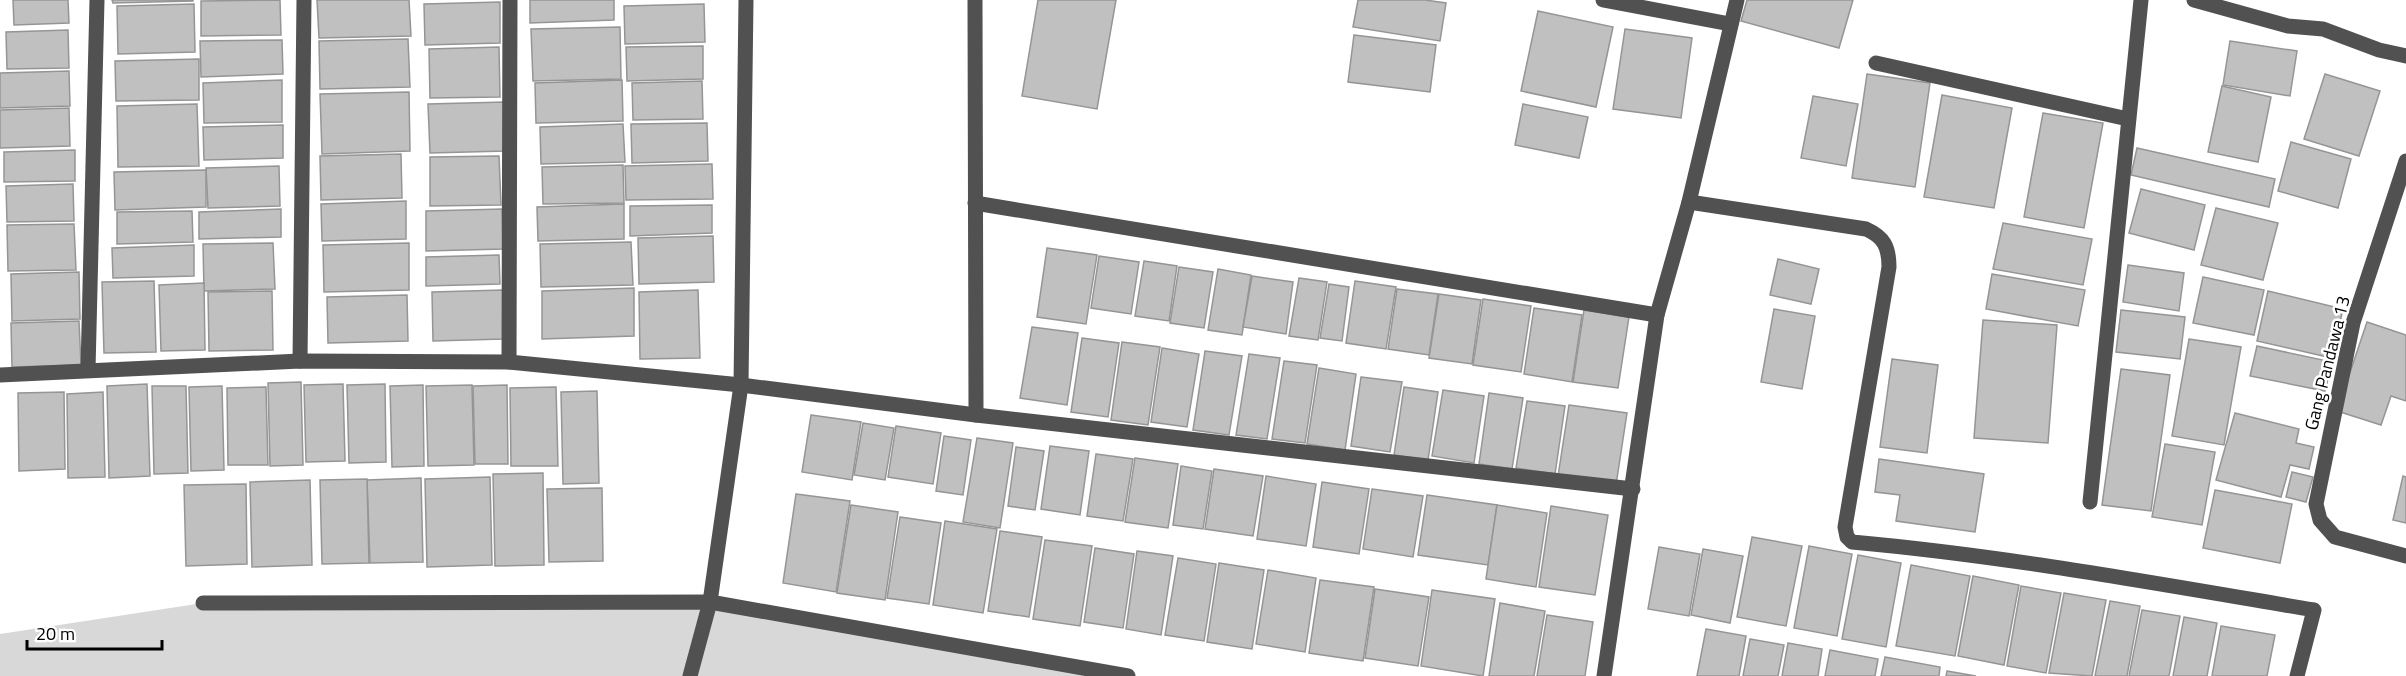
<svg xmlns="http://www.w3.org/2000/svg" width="2406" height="676" viewBox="0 0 2406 676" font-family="'Titillium Web',sans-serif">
  <rect width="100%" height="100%" fill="#fff"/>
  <path fill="#d8d8d8" d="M710 602 1128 676H0V634L203 603Z"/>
  <g fill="#c0c0c0" stroke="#959595" stroke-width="1.5">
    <path d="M13 0H68L69 23 14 25Z"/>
    <path d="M112 0H193V1L113 3Z"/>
    <path d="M280 0 281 35 201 36V1Z"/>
    <path d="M317 0H409L411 36 319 38Z"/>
    <path d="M530 0H614V20L530 23Z"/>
    <path d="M1038 0H1116L1097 109 1022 96Z"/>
    <path d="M1358 0H1425L1446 3 1440 41 1353 27Z"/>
    <path d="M1747 0H1853L1839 48 1741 21Z"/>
    <path d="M500 2V43L425 45 424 4Z"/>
    <path d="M194 4 195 52 118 54 117 6Z"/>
    <path d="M704 4 705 42 625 44 624 6Z"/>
    <path d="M1538 11 1613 27 1596 107 1521 91Z"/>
    <path d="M620 27 621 79 533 81 531 29Z"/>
    <path d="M1625 29 1692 38 1681 118 1613 109Z"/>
    <path d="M68 30 69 68 7 69 6 32Z"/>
    <path d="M1354 35 1436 45 1430 92 1348 82Z"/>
    <path d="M408 39 410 87 320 89 319 41Z"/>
    <path d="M282 40 283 74 201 77 200 41Z"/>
    <path d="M2230 41 2297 51 2290 96 2223 85Z"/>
    <path d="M703 46V79L627 81 626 47Z"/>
    <path d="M499 47 500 97 430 98 429 49Z"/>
    <path d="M199 59V100L116 101 115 61Z"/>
    <path d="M69 71 70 106 0 108V73Z"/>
    <path d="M1867 74 1930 83 1915 187 1852 178Z"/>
    <path d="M2325 74 2380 91 2359 156 2304 139Z"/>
    <path d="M282 80V122L204 123 203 83Z"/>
    <path d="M622 80 623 121 536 123 535 83Z"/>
    <path d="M702 81 703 119 633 120 632 83Z"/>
    <path d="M2222 86 2271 97 2258 162 2208 152Z"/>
    <path d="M409 92 410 151 322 154 320 94Z"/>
    <path d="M1942 95 2012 108 1994 208 1924 197Z"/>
    <path d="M1813 96 1858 104 1846 166 1801 158Z"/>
    <path d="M505 102 506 151 430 153 428 104Z"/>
    <path d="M197 104 199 166 118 167 117 106Z"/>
    <path d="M1523 104 1588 117 1579 158 1515 145Z"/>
    <path d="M69 108 70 146 0 148V110Z"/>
    <path d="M2043 113 2103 123 2084 228 2024 217Z"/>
    <path d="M707 123 708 161 632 163 631 124Z"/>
    <path d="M623 124 625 162 541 164 540 127Z"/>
    <path d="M283 125V158L204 160 203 127Z"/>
    <path d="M2291 142 2351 159 2338 208 2278 191Z"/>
    <path d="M2137 148 2275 179 2269 207 2131 175Z"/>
    <path d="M75 150V181L4 182V152Z"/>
    <path d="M401 154 402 198 321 200 320 156Z"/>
    <path d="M499 156 501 205 430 206V157Z"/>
    <path d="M712 164 713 199 626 200 625 166Z"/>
    <path d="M623 165 624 203 543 204 542 167Z"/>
    <path d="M279 166 280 206 208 208 206 168Z"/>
    <path d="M206 170V207L115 210 114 172Z"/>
    <path d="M73 184 74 221 7 222 6 186Z"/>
    <path d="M2141 189 2205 205 2194 250 2129 233Z"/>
    <path d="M406 201V239L322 241 321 204Z"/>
    <path d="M624 204V239L538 241 537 207Z"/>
    <path d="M712 205V233L630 236V206Z"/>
    <path d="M2216 208 2278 223 2263 280 2201 265Z"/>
    <path d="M281 209V237L199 239V212Z"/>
    <path d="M502 209 503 249 426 251V211Z"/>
    <path d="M192 211 193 242 117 244V212Z"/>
    <path d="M2003 223 2092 239 2083 285 1993 269Z"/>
    <path d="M74 224 76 270 8 271 7 225Z"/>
    <path d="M713 236 714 282 639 284 638 238Z"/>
    <path d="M631 242 633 285 541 287 540 244Z"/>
    <path d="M273 243 275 289 204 291 203 244Z"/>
    <path d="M409 243V290L324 292 323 245Z"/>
    <path d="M194 245V276L113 278 112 248Z"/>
    <path d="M1047 248 1097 255 1086 324 1037 317Z"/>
    <path d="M499 255 500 284 426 286V257Z"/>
    <path d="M1099 256 1139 262 1131 314 1091 308Z"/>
    <path d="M1778 259 1819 269 1811 304 1770 295Z"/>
    <path d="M1144 261 1177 266 1169 321 1135 316Z"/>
    <path d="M2128 265 2184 273 2179 311 2123 302Z"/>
    <path d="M1179 267 1213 272 1204 328 1170 323Z"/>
    <path d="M1218 269 1251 275 1242 335 1208 330Z"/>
    <path d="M79 272 80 319 12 321 11 274Z"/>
    <path d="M1992 274 2085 290 2078 326 1986 309Z"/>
    <path d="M1252 276 1293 282 1286 334 1243 327Z"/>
    <path d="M2203 277 2264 290 2254 335 2193 323Z"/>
    <path d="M1299 278 1327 282 1318 340 1289 336Z"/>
    <path d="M154 281 156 352 104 353 102 282Z"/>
    <path d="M1355 281 1396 287 1386 349 1346 343Z"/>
    <path d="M204 283 205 350 161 351 159 285Z"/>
    <path d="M1329 284 1349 287 1342 341 1320 338Z"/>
    <path d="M634 288V336L542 339V291Z"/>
    <path d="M1397 289 1438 294 1429 355 1388 349Z"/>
    <path d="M503 290 504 339 433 341 432 292Z"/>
    <path d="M698 290 700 358 640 359 639 292Z"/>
    <path d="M272 291 273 350 209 351 208 292Z"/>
    <path d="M2268 291 2343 309 2332 358 2257 341Z"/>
    <path d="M1439 294 1481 300 1472 364 1429 358Z"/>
    <path d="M407 295 408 341 328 343 327 297Z"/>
    <path d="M1483 299 1531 306 1521 372 1473 365Z"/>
    <path d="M1534 308 1582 315 1572 382 1524 374Z"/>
    <path d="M1774 309 1815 316 1802 389 1761 382Z"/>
    <path d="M1584 310 1629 317 1618 388 1573 382Z"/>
    <path d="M2121 310 2185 317 2180 359 2116 352Z"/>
    <path d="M1983 320 2057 325 2048 443 1974 438Z"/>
    <path d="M79 321 81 365 12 367 11 323Z"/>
    <path d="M2367 322 2406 335V401L2391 396 2381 425 2337 411Z"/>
    <path d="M1032 327 1078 333 1067 405 1020 398Z"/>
    <path d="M1082 338 1119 343 1108 417 1071 412Z"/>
    <path d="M2189 339 2241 347 2224 445 2172 436Z"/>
    <path d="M1122 342 1160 347 1148 425 1111 420Z"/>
    <path d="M2257 346 2332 362 2325 391 2250 376Z"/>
    <path d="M1162 348 1199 354 1187 427 1151 422Z"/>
    <path d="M1205 351 1242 356 1229 435 1193 430Z"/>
    <path d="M1249 354 1280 358 1267 439 1236 435Z"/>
    <path d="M1892 359 1938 365 1927 453 1880 447Z"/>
    <path d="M1284 361 1317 365 1305 443 1272 439Z"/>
    <path d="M1319 368 1356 374 1345 450 1307 444Z"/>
    <path d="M2121 369 2170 375 2151 511 2102 505Z"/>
    <path d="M1361 377 1402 382 1390 452 1351 446Z"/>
    <path d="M301 382 303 465 270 466 268 383Z"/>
    <path d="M147 384 150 476 109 478 107 386Z"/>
    <path d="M343 384 345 461 306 462 304 385Z"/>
    <path d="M385 384 386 462 349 463 347 385Z"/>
    <path d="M423 385 424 466 392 467 390 386Z"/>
    <path d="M472 385 474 465 428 466 426 386Z"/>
    <path d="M507 385 508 464H475L473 386Z"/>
    <path d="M152 386H186L188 473 154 474Z"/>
    <path d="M222 386 224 470 191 471 189 387Z"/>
    <path d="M266 387 268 465H228L227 388Z"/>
    <path d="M556 387 558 466H511L510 388Z"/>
    <path d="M1404 387 1438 392 1428 460 1394 455Z"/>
    <path d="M1443 390 1484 396 1474 463 1432 456Z"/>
    <path d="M597 391 599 483 563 484 561 392Z"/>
    <path d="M64 392 65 469 19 471 18 393Z"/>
    <path d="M103 392 105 477 68 478 67 394Z"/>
    <path d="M1489 393 1523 398 1512 469 1479 464Z"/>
    <path d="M1527 401 1565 406 1555 474 1516 468Z"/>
    <path d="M1569 405 1627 413 1616 485 1558 476Z"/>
    <path d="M2235 413 2299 429 2296 443 2314 447 2309 469 2290 465 2281 497 2216 480Z"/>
    <path d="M811 415 861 422 852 480 802 472Z"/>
    <path d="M863 423 894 428 885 480 854 475Z"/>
    <path d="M896 426 941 433 933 484 888 477Z"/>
    <path d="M944 436 971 440 963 495 936 491Z"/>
    <path d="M977 438 1013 443 1000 528 963 522Z"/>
    <path d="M2165 444 2215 452 2202 525 2152 517Z"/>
    <path d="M1050 446 1089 451 1080 515 1041 509Z"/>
    <path d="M1016 447 1044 451 1035 510 1008 506Z"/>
    <path d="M1096 454 1133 459 1123 521 1087 516Z"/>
    <path d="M1135 458 1178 464 1168 528 1125 522Z"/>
    <path d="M1879 459 1984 474 1975 532 1896 521 1900 495 1875 492Z"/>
    <path d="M1181 466 1212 471 1203 529 1173 525Z"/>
    <path d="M1214 469 1263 476 1253 536 1205 529Z"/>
    <path d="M2292 472 2313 477 2306 502 2286 497Z"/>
    <path d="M543 473 544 565 495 566 493 474Z"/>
    <path d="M1266 476 1316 484 1306 546 1257 539Z"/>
    <path d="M2403 476 2406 477V523L2393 520Z"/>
    <path d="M490 477 492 565 427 567 425 479Z"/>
    <path d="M421 478 423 562 370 563 367 480Z"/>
    <path d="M367 479 369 563 322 564 320 480Z"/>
    <path d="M310 480 312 565 252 567 250 482Z"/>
    <path d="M1322 482 1369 489 1359 554 1313 547Z"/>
    <path d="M246 484 247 564 186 566 184 485Z"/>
    <path d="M602 488 603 561 549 562 547 489Z"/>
    <path d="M1372 489 1423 496 1413 557 1363 549Z"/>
    <path d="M2215 490 2292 504 2280 563 2203 548Z"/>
    <path d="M796 494 850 501 836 592 783 583Z"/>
    <path d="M1427 495 1497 505 1488 565 1418 555Z"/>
    <path d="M851 505 898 512 885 600 837 593Z"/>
    <path d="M1497 505 1547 513 1536 587 1486 579Z"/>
    <path d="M1551 506 1608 515 1595 595 1539 587Z"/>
    <path d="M900 517 941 523 929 604 887 598Z"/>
    <path d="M945 521 997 529 983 613 933 605Z"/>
    <path d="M1000 531 1042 537 1029 617 988 611Z"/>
    <path d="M1752 537 1802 546 1786 626 1737 617Z"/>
    <path d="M1045 540 1092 546 1080 626 1033 619Z"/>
    <path d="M1809 546 1852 554 1837 636 1794 628Z"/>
    <path d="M1659 547 1700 554 1689 616 1648 609Z"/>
    <path d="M1095 548 1134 554 1123 628 1084 622Z"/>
    <path d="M1703 549 1743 556 1730 623 1691 615Z"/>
    <path d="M1137 551 1173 556 1161 635 1126 629Z"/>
    <path d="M1858 555 1901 563 1886 647 1842 639Z"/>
    <path d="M1178 558 1216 564 1204 641 1165 635Z"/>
    <path d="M1219 563 1264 570 1252 649 1207 642Z"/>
    <path d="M1911 565 1970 576 1955 656 1896 646Z"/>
    <path d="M1268 570 1316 578 1305 652 1256 644Z"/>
    <path d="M1973 576 2019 585 2004 665 1958 656Z"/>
    <path d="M1320 580 1374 587 1363 661 1309 653Z"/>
    <path d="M2021 586 2061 593 2046 673 2007 666Z"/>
    <path d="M1375 589 1429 597 1418 666 1365 658Z"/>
    <path d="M1432 590 1495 599 1483 676 1421 666Z"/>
    <path d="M2064 593 2106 600 2092 676 2049 673Z"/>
    <path d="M2110 601 2140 606 2127 676H2095Z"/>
    <path d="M1500 603 1545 611 1534 676H1489Z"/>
    <path d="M2142 610 2180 616 2169 676H2129Z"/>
    <path d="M1547 615 1593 622 1585 676H1537Z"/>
    <path d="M2184 617 2217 623 2207 676H2173Z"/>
    <path d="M2221 626 2275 635 2267 676H2212Z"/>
    <path d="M1706 629 1746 636 1739 676H1697Z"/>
    <path d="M1750 639 1784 645 1778 676H1743Z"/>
    <path d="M1788 643 1822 649 1818 676H1782Z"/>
    <path d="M1830 650 1878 659 1875 676H1825Z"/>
    <path d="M1885 657 1940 667 1939 676H1881Z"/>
    <path d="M1947 671 1976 676H1946Z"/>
  </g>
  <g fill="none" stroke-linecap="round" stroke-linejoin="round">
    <g stroke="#515151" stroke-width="15">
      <path d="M975 0 976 415"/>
      <path d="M1603 0 1730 24"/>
      <path d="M2194 0 2288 26 2323 29 2379 50 2406 56"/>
      <path d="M1876 63 2128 119"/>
      <path d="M2406 161 2353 323 2316 504 2320 520 2335 537 2406 556"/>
      <path d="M1689 202 1866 229C1884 237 1889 247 1889 267L1845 527 1847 537 1852 542C2007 556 2160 584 2314 610L2297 676"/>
      <path d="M975 203 1657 315"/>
      <path d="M300 361 304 0"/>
      <path d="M509 362 510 0"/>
      <path d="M88 370 97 0"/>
      <path d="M0 375 300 361 509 362 741 385 976 415 1633 489"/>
      <path d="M2090 502 2141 0"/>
      <path d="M203 603 710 602 1128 676"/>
      <path d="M690 676 710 602 741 385 746 0"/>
      <path d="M1604 676 1657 315 1689 202 1737 0"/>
    </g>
  </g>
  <g text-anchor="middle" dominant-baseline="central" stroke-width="5" stroke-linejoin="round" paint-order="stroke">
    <g font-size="18" fill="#000" stroke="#fff">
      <text transform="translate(2327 363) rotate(-76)">Gang Pandawa 13</text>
    </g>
  </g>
  <path d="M27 640v9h135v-9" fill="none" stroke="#000000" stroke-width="3"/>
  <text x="36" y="640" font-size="18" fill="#000000" stroke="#ffffff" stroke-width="4.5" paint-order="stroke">20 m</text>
</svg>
